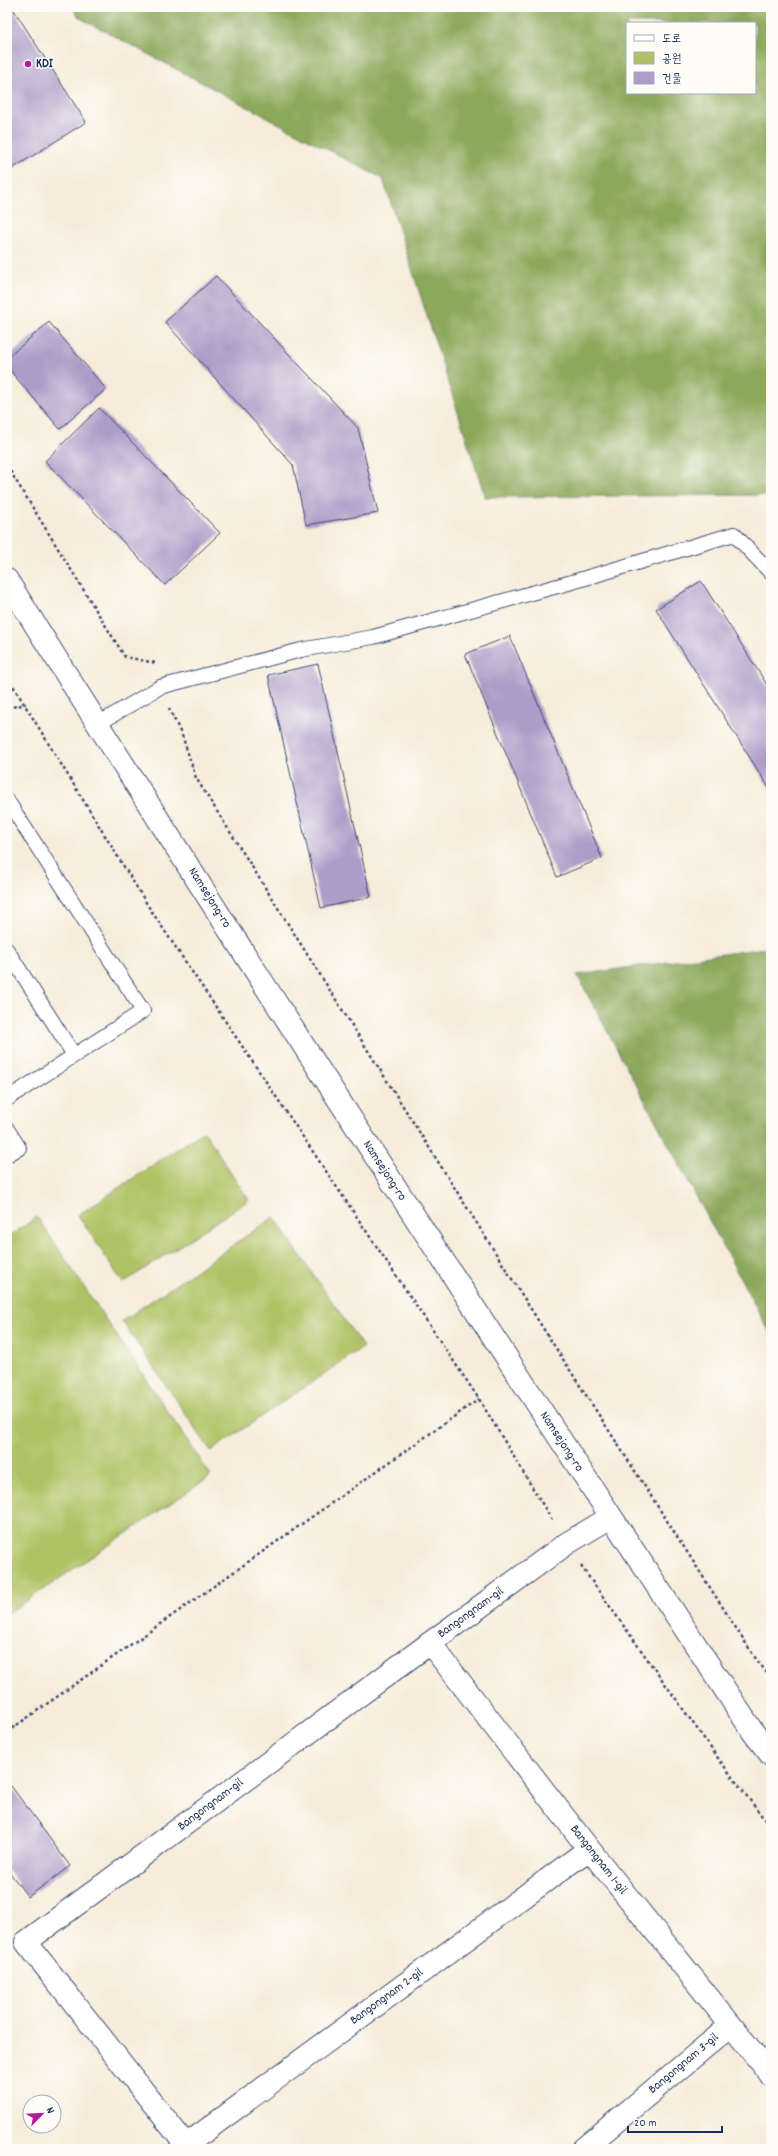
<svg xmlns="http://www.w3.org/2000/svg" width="778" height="2156" viewBox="0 0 778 2156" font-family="Dekko,'Poor Story',sans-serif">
  <rect width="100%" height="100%" fill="#fdfcf7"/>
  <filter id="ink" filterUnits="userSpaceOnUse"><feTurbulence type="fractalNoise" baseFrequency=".025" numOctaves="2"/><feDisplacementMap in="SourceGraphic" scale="8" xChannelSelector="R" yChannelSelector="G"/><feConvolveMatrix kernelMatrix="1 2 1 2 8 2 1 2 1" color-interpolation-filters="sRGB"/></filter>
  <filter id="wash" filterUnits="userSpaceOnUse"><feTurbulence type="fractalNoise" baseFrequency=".012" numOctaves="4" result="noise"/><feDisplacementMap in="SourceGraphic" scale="16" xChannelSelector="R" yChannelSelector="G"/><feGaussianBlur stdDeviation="0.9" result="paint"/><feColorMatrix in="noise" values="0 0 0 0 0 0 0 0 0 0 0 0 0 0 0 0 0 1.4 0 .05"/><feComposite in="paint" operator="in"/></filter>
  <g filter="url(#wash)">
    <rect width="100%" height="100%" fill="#f7ecda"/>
    <g fill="#b0c265" stroke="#667862">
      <path d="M204 1131 249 1200 123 1283 78 1215Z"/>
      <path d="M37 1217 211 1476 7 1614V1238Z"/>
      <path d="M274 1217 363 1347 211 1451 122 1321Z"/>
    </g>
    <g fill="#8ca85a" stroke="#546c5c" fill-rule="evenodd">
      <path d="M71 7H771V495L485 497 383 179 80 18ZM627 23H755V93H627Z"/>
      <path d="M771 947V1335L577 975Z"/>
    </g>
    <g id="blocks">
      <g fill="#ad9cc8">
        <path d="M7 7H12L86 122 7 172Z"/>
        <path d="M216 276 358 428 378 513 306 525 293 465 165 322Z"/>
        <path d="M49 322 106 389 60 429 7 367V358Z"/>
        <path d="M99 408 220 533 165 585 45 461Z"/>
        <path d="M701 581 771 691V791L656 609Z"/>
        <path d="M510 636 602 858 557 877 465 654Z"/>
        <path d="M318 664 371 897 321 908 268 675Z"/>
        <path d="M11 1786 70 1866 28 1897 7 1869V1789Z"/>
      </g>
    </g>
  </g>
  <g filter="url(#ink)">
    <use href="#blocks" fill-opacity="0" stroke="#3c4b71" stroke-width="1"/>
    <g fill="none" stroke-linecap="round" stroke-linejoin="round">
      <defs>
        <g id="lane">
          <path d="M98 724 160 687 301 650 373 637 572 582 734 534 771 573"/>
          <path d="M7 800 143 1011 7 1099"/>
          <path d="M7 950 74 1055"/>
          <path d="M7 1129 19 1148 7 1155"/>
        </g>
        <g id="street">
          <path d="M430 1643 589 1849 771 2075"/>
          <path d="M186 2145 589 1849"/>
          <path d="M189 2149 26 1942 430 1643 566 1544 611 1517"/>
          <path d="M583 2149 730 2026"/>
        </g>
        <path id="secondary" d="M7 580C250 968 501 1350 753 1732L771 1755"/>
      </defs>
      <use href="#lane" stroke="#3c4b71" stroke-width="16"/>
      <use href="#street" stroke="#3c4b71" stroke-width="24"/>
      <use href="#secondary" stroke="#3c4b71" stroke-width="24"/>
      <g stroke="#3c4b71" stroke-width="2.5" stroke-dasharray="3 3" stroke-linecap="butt">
        <path d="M7 466 125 657 156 663"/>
        <path d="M7 676 150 909 479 1399 552 1520"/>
        <path d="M7 708 26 704"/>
        <path d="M169 708 183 738 196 778 548 1336 756 1659 771 1678"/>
        <path d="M581 1566 718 1758 771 1828"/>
        <path d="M7 1732 479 1399"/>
      </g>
      <use href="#lane" stroke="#fff" stroke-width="14"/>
      <use href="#street" stroke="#fff" stroke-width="22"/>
      <use href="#secondary" stroke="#fff" stroke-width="22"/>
    </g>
  </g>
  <circle fill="#b5179e" stroke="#fdfcf7" stroke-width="1.5" cx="28" cy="64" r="4"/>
  <g text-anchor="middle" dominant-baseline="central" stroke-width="3" stroke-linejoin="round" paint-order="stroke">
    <g font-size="13" font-weight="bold" fill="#1b2f5e" stroke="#fdfcf7" text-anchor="start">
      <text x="36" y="64">KDI</text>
    </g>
    <g font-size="13" fill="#1b2f5e" stroke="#fdfcf7">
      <text transform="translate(209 898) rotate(58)">Namsejong-ro</text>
      <text transform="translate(384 1171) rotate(57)">Namsejong-ro</text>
      <text transform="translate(561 1442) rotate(57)">Namsejong-ro</text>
      <text transform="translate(471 1613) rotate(-36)">Bangongnam-gil</text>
      <text transform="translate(211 1805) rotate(-37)">Bangongnam-gil</text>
      <text transform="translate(598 1860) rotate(52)">Bangongnam 1-gil</text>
      <text transform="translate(387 1997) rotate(-36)">Bangongnam 2-gil</text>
      <text transform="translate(684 2064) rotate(-40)">Bangongnam 3-gil</text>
    </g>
  </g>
  <rect width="778" height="2156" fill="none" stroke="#fdfcf7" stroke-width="24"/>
  <rect x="626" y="22" width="130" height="72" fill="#fdfcf7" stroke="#a3aaba"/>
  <rect x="634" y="35" width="20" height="6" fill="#ffffff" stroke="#a3aaba"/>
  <text x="662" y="42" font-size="12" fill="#1b2f5e">도로</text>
  <rect x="634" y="52" width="20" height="12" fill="#b0c265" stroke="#a3aaba"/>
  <text x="662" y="62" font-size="12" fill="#1b2f5e">공원</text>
  <rect x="634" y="72" width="20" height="12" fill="#ad9cc8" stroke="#a3aaba"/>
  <text x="662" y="82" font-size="12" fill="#1b2f5e">건물</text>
  <g transform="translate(42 2114) rotate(66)"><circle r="19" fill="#fdfcf7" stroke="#a3aaba"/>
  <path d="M0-3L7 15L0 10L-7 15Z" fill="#b5179e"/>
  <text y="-6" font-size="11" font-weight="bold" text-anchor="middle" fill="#1b2f5e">N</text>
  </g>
  <path d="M628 2126v6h94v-6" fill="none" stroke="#1b2f5e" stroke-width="2"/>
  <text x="634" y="2126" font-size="12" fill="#1b2f5e" stroke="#fdfcf7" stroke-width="3" paint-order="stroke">20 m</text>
</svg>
